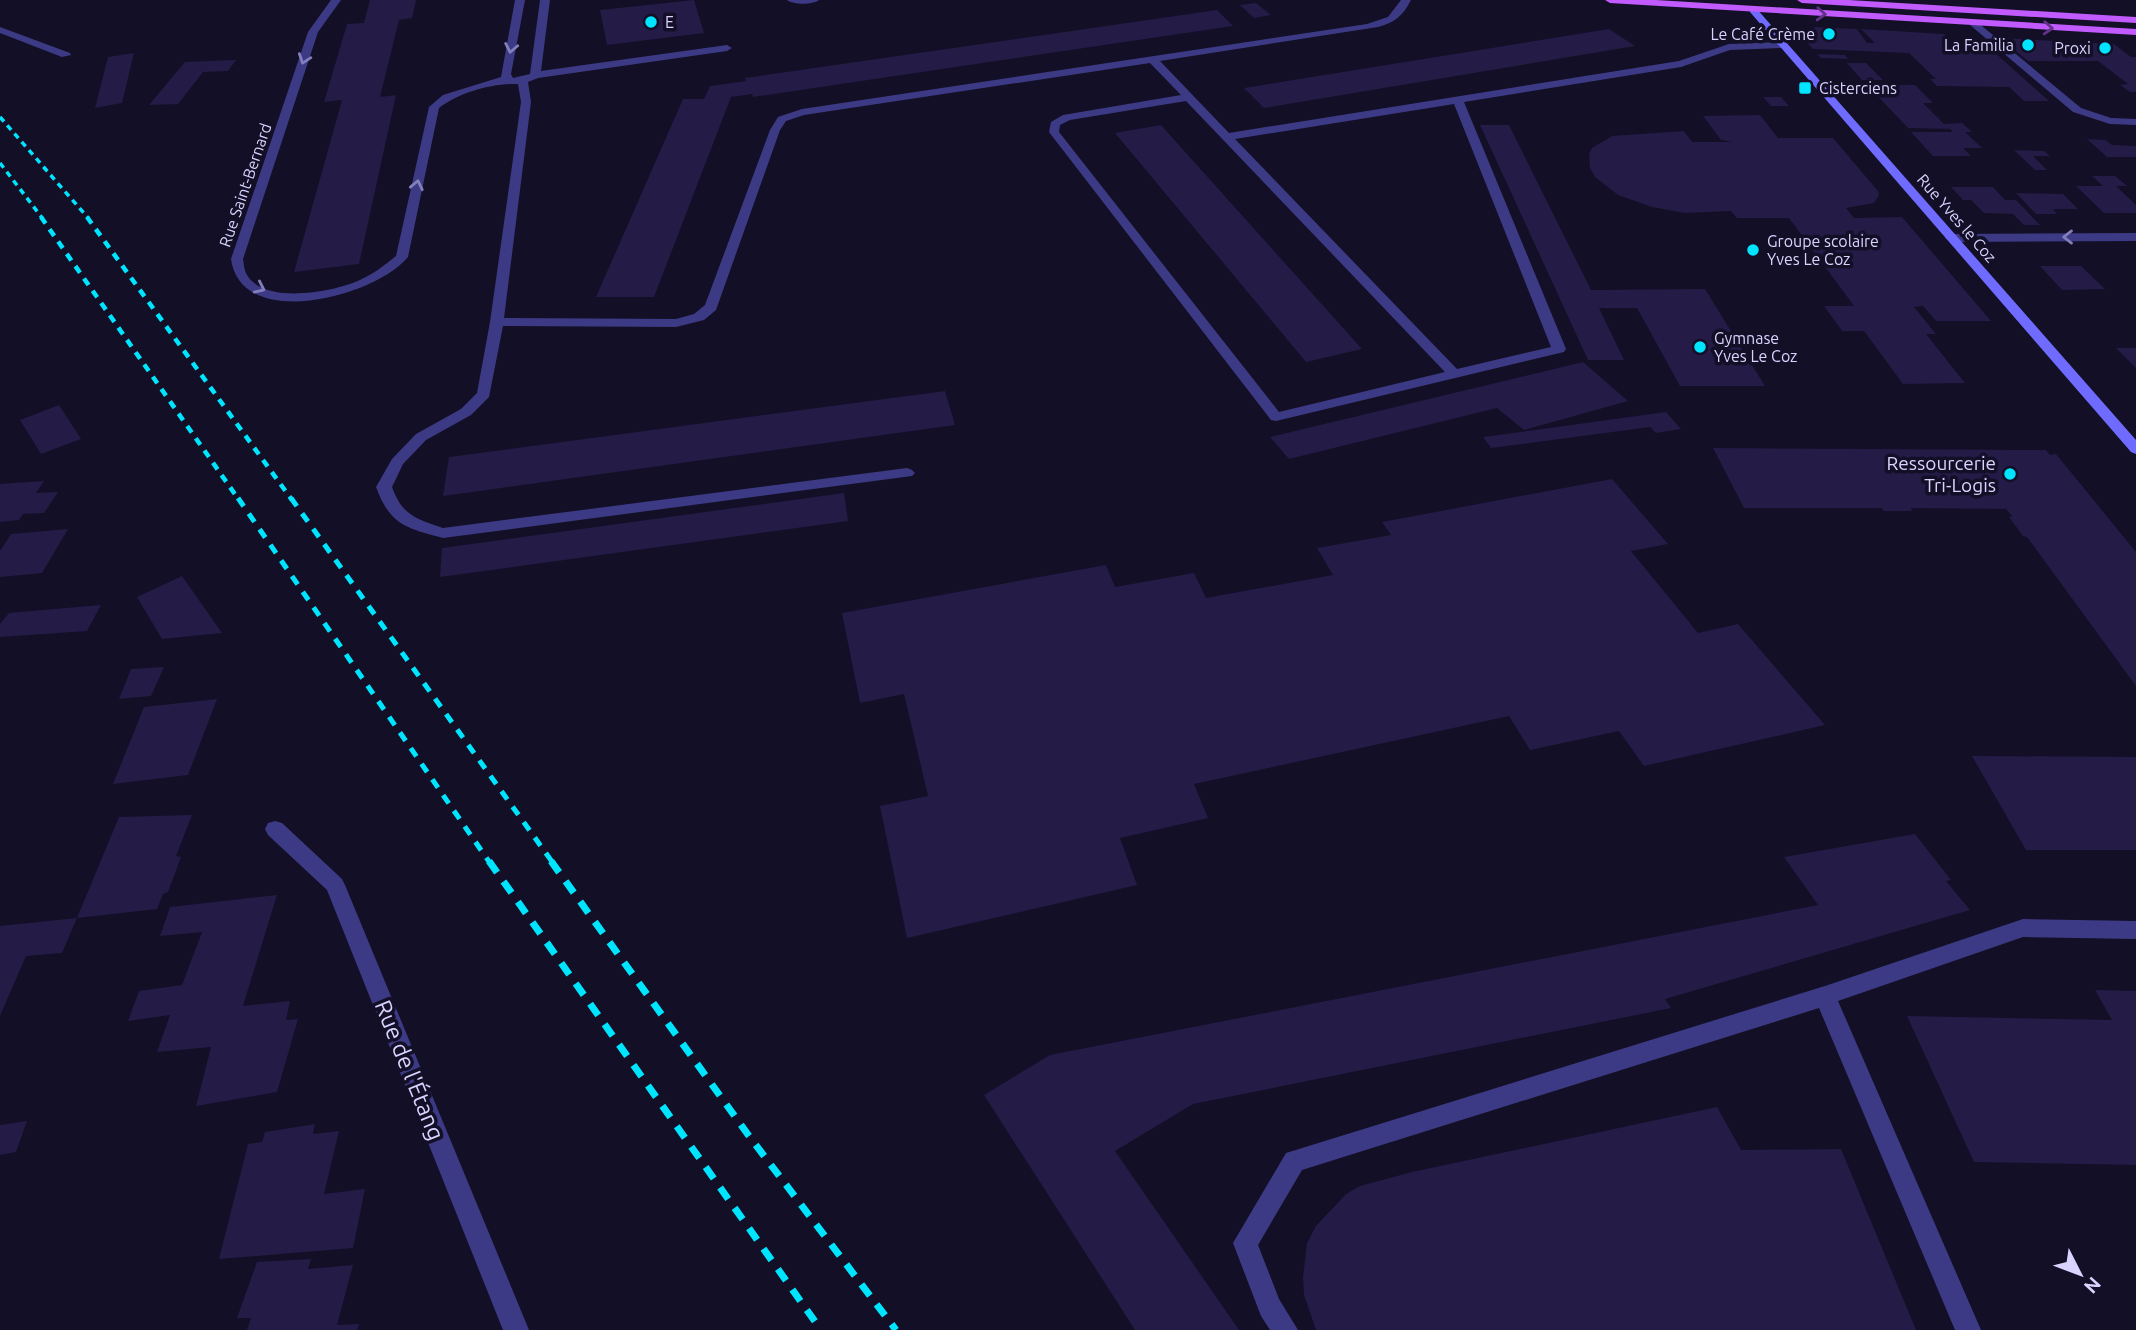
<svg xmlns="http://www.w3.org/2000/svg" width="2136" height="1330" viewBox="0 0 2136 1330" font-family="Ubuntu,sans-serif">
  <rect width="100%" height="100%" fill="#130f26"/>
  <g fill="#241b47">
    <path d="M370 0H416L412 18 399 20 380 97 396 95 359 264 294 272 342 100 324 102 347 24 364 23Z"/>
    <path d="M694 0 704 33 607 45 600 10Z"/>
    <path d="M1256 3 1271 15 1254 18 1240 5Z"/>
    <path d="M1217 10 1233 26 753 97 752 94 731 97 654 297H596L683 99H704L710 86 746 81 745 78Z"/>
    <path d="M1815 27 1857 29 1867 43H1875L1861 29 1944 34 1964 52H1994L2049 101H2024L2009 87 1937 86 1930 79H1936L1909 53 1813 49 1799 34Z"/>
    <path d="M1609 29 1635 46 1264 108 1244 88Z"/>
    <path d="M2000 38 2114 44 2131 57H2136V92H2130L2120 85 2128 84 2098 61H2028Z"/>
    <path d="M134 53 122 103 95 108 108 57Z"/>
    <path d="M1817 54 1845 55 1848 59 1821 58Z"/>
    <path d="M236 60 228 71 203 72 178 104 149 105 185 62Z"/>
    <path d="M1847 63H1866L1883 80H1862Z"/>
    <path d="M1881 85H1915L1933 103H1923L1944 124 1962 123 1972 132H1965L1982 148H1963L1971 156H1933L1911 132H1953L1950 129 1908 128 1869 87H1883Z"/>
    <path d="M1763 97H1781L1789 106H1771Z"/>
    <path d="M1760 115 1778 138H1833L1878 191 1879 195 1874 203 1846 208 1854 218 1902 217 1991 321H1936L1923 306 1914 307 1936 334H1926L1965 383 1903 384 1864 331H1842L1824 306H1854L1789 218H1737L1731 211 1685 213 1652 207 1618 195 1595 177 1590 168 1589 154 1592 148 1612 136 1684 131 1692 142H1732L1721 140 1703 116Z"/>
    <path d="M1161 125 1362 349 1306 362 1115 133Z"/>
    <path d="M1480 125H1509L1591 290 1705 289 1765 386H1680L1637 308H1599L1624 360H1588Z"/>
    <path d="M2087 139 2105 140 2112 145 2136 146V157H2107Z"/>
    <path d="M2014 150 2044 151 2050 156H2033L2047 170H2035Z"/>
    <path d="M2092 176H2115L2127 186H2116L2136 205V213H2104L2076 186H2103Z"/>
    <path d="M1951 187H1993L2005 200H2016L2040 225H2024L2013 214 1984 213 1971 200H1963Z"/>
    <path d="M2016 193 2063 194 2078 209H2053L2057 214H2036Z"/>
    <path d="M2040 266H2081L2105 289 2062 290Z"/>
    <path d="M2116 348H2136V368Z"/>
    <path d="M1583 362 1628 401 1524 430 1497 408 1289 459 1270 437Z"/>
    <path d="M945 391 955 425 443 496 449 457Z"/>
    <path d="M59 405 81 439 41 454 20 420Z"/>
    <path d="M1666 412 1681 429 1656 433 1650 427 1491 448 1483 437Z"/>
    <path d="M1713 448 2046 450 2050 455 2056 454 2136 552V686L2027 537 2023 536 2009 517 2012 516 2006 509 1911 508 1912 511H1884L1882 508H1744Z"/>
    <path d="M1612 479 1668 544 1631 551 1698 633 1738 624 1825 725 1644 766 1619 731 1530 750 1509 716 1194 784 1208 818 1120 838 1137 885 907 938 880 806 928 796 904 694 860 703 842 613 1106 565 1115 587 1194 573 1206 598 1333 575 1317 548 1391 535 1382 522Z"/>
    <path d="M44 481 36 493 58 492 44 513 23 514 19 520 0 522V484Z"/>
    <path d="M844 493 848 521 440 577 442 548Z"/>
    <path d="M68 529 42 573 0 577V551L11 534Z"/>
    <path d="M182 576 222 633 162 639 137 597Z"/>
    <path d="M101 605 87 631 0 637V624L9 613Z"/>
    <path d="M164 667 151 696 119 699 131 669Z"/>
    <path d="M217 699 188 775 113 784 144 707Z"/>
    <path d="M1972 756 2136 757V850H2026Z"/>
    <path d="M192 815 176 856 181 857 168 892 163 894 157 909 77 918 62 953 26 956 0 1016V926L77 918 119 817Z"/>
    <path d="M1915 834 1951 880 1946 881 1970 910 1665 999 1671 1008 1193 1104 1115 1151 1239 1330H1135L984 1095 1050 1055 1818 905 1784 857Z"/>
    <path d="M277 895 243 1006 290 1001 286 1020 298 1019 277 1092 196 1106 211 1047 157 1052 170 1015 128 1021 139 991 182 985 202 932 160 936 170 907Z"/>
    <path d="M2095 990 2136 991V1165L1974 1162 1907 1016 2112 1020Z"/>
    <path d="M1717 1107 1741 1150 1841 1149 1916 1330H1316L1304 1295 1303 1277 1307 1243 1316 1226 1346 1194 1360 1186 1412 1172Z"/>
    <path d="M27 1121 16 1152 0 1155V1125Z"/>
    <path d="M315 1124 313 1134 339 1131 324 1194 365 1189 353 1248 219 1259 248 1144 262 1142 265 1132Z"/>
    <path d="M311 1259 308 1269 353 1265 337 1325 359 1324 357 1330H247L251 1318H237L257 1262Z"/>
  </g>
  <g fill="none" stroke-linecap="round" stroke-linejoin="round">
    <g fill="#3d3a85" fill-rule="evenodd">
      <path d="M331 0H341L318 32 243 259C244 264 244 270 247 275 265 305 334 292 360 280 373 274 385 265 396 256L429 107 443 95 501 77 515 0H525L511 74 513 78 530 74 540 0H550L541 71 727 45 732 48 727 51 538 78 528 82 531 102 504 318 676 319 694 314 705 305 770 130 778 117 802 109 1367 24 1388 17 1401 0H1411C1403 16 1394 23 1378 27L1160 61 1229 133 1679 61 1729 44 1782 42 1787 45 1782 48 1730 50 1681 67 1464 102 1566 349 1564 352 1276 421 1271 420 1049 132 1051 122 1063 115 1181 95 1150 63 804 115 786 121 780 130 716 310 704 320 676 327 503 326 489 397 471 415 426 440 403 464 392 487C402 515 416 519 443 528L907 468 912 470 915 473 912 476 443 538C406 528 390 525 376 487L392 459 416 434 461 409 477 393 490 322 521 102 518 84C493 83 460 92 439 108L408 257C375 297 241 332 231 259L308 32ZM1186 101 1445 372 1279 412 1059 132 1060 125 1070 120ZM1454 104 1551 347 1457 369 1235 139Z"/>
      <path d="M787 0H819C812 5 794 5 787 0Z"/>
      <path d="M1970 21H1976L2081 108 2111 118 2136 119V125L2110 124 2073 112 1970 25Z"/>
      <path d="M0 27 70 53 71 55 62 57 0 33Z"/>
      <path d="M2023 919 2136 921V939L2023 937 1838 1001 1981 1330H1955L1819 1008 1302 1170 1258 1245 1279 1299 1298 1330H1270L1261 1316 1233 1243 1286 1153 1825 986Z"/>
    </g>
    <g fill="#3d3a85" fill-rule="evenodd">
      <path d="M2136 233V241L1951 242 1945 238 1951 234Z"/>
      <path d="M275 821 282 823 342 879 345 885 529 1330H503L327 890 268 835 265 829 268 823Z"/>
    </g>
    <path fill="#6f6bff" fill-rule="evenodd" d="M1750 8H1756L2136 440V454L2131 452 1750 12Z"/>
    <g fill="#c25bff" fill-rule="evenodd">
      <path d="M1605 0H1656L2136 29V35L1610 3Z"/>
      <path d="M1797 0H1849L2136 17V23L1802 3Z"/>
    </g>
    <g stroke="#00e5ff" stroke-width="3.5" stroke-dasharray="6 5" stroke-linecap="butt">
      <path d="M0 117 89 219"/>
      <path d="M0 163 43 219"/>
    </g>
    <g stroke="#00e5ff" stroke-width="4.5" stroke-dasharray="8 7" stroke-linecap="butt">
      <path d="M41 217 239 500"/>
      <path d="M87 217 292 500"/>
    </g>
    <g stroke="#00e5ff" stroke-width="5" stroke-dasharray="10 9" stroke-linecap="butt">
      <path d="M238 498 490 863"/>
      <path d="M291 498 553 863"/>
    </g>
    <g stroke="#00e5ff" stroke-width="7" stroke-dasharray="14 11" stroke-linecap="butt">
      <path d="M489 861 821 1330"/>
      <path d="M551 861 749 1136 896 1330"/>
    </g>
  </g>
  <defs><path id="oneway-chevron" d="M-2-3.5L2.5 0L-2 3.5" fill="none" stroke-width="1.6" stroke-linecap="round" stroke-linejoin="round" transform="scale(1.75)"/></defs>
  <g stroke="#623188">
    <use href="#oneway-chevron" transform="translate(1821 14) rotate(3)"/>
    <use href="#oneway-chevron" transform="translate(2048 28) rotate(3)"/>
  </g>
  <g stroke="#837fbc">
    <use href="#oneway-chevron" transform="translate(511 48) rotate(101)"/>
    <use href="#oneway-chevron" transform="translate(304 59) rotate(109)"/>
    <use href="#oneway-chevron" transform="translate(417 185) rotate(-78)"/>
    <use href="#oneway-chevron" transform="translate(2068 237) rotate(180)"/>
    <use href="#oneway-chevron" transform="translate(260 288) rotate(25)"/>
  </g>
  <g fill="#00e5ff" stroke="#130f26" stroke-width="2.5">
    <circle cx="651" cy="22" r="7"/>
    <circle cx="1829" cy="34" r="7"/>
    <circle cx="2028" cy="45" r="7"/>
    <circle cx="2105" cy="48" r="7"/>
    <rect x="1798" y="81" width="14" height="14" rx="3.5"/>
    <circle cx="1753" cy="250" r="7"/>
    <circle cx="1700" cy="347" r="7"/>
    <circle cx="2010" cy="474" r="7"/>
  </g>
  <g text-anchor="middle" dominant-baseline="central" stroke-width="7" stroke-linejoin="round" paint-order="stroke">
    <g font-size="16" fill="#d9d4ff" stroke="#130f26" text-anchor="start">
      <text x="665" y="22">E</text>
      <text x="1815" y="34" text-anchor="end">Le Café Crème</text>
      <text x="2014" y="45" text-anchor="end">La Familia</text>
      <text x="2091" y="48" text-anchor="end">Proxi</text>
      <text x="1819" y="88">Cisterciens</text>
      <text x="1767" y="241">Groupe scolaire<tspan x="1767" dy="18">Yves Le Coz</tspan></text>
      <text x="1714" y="338">Gymnase<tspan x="1714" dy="18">Yves Le Coz</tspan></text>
    </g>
    <g font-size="16" fill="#d9d4ff" stroke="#130f26">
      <text transform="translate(245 185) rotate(-71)">Rue Saint-Bernard</text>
      <text transform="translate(1957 218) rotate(49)">Rue Yves le Coz</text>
    </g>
    <g font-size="19" fill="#d9d4ff" stroke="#130f26" text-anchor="end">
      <text x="1996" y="463">Ressourcerie<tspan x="1996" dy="22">Tri-Logis</tspan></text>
    </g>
    <g font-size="23" fill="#d9d4ff" stroke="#130f26">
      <text transform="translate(410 1070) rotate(68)">Rue de l'Étang</text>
    </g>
  </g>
  <g transform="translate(2080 1274) rotate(132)" stroke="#130f26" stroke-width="5" paint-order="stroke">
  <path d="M0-5L12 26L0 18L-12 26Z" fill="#d9d4ff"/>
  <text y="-10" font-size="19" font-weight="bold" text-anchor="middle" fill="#d9d4ff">N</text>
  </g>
</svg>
